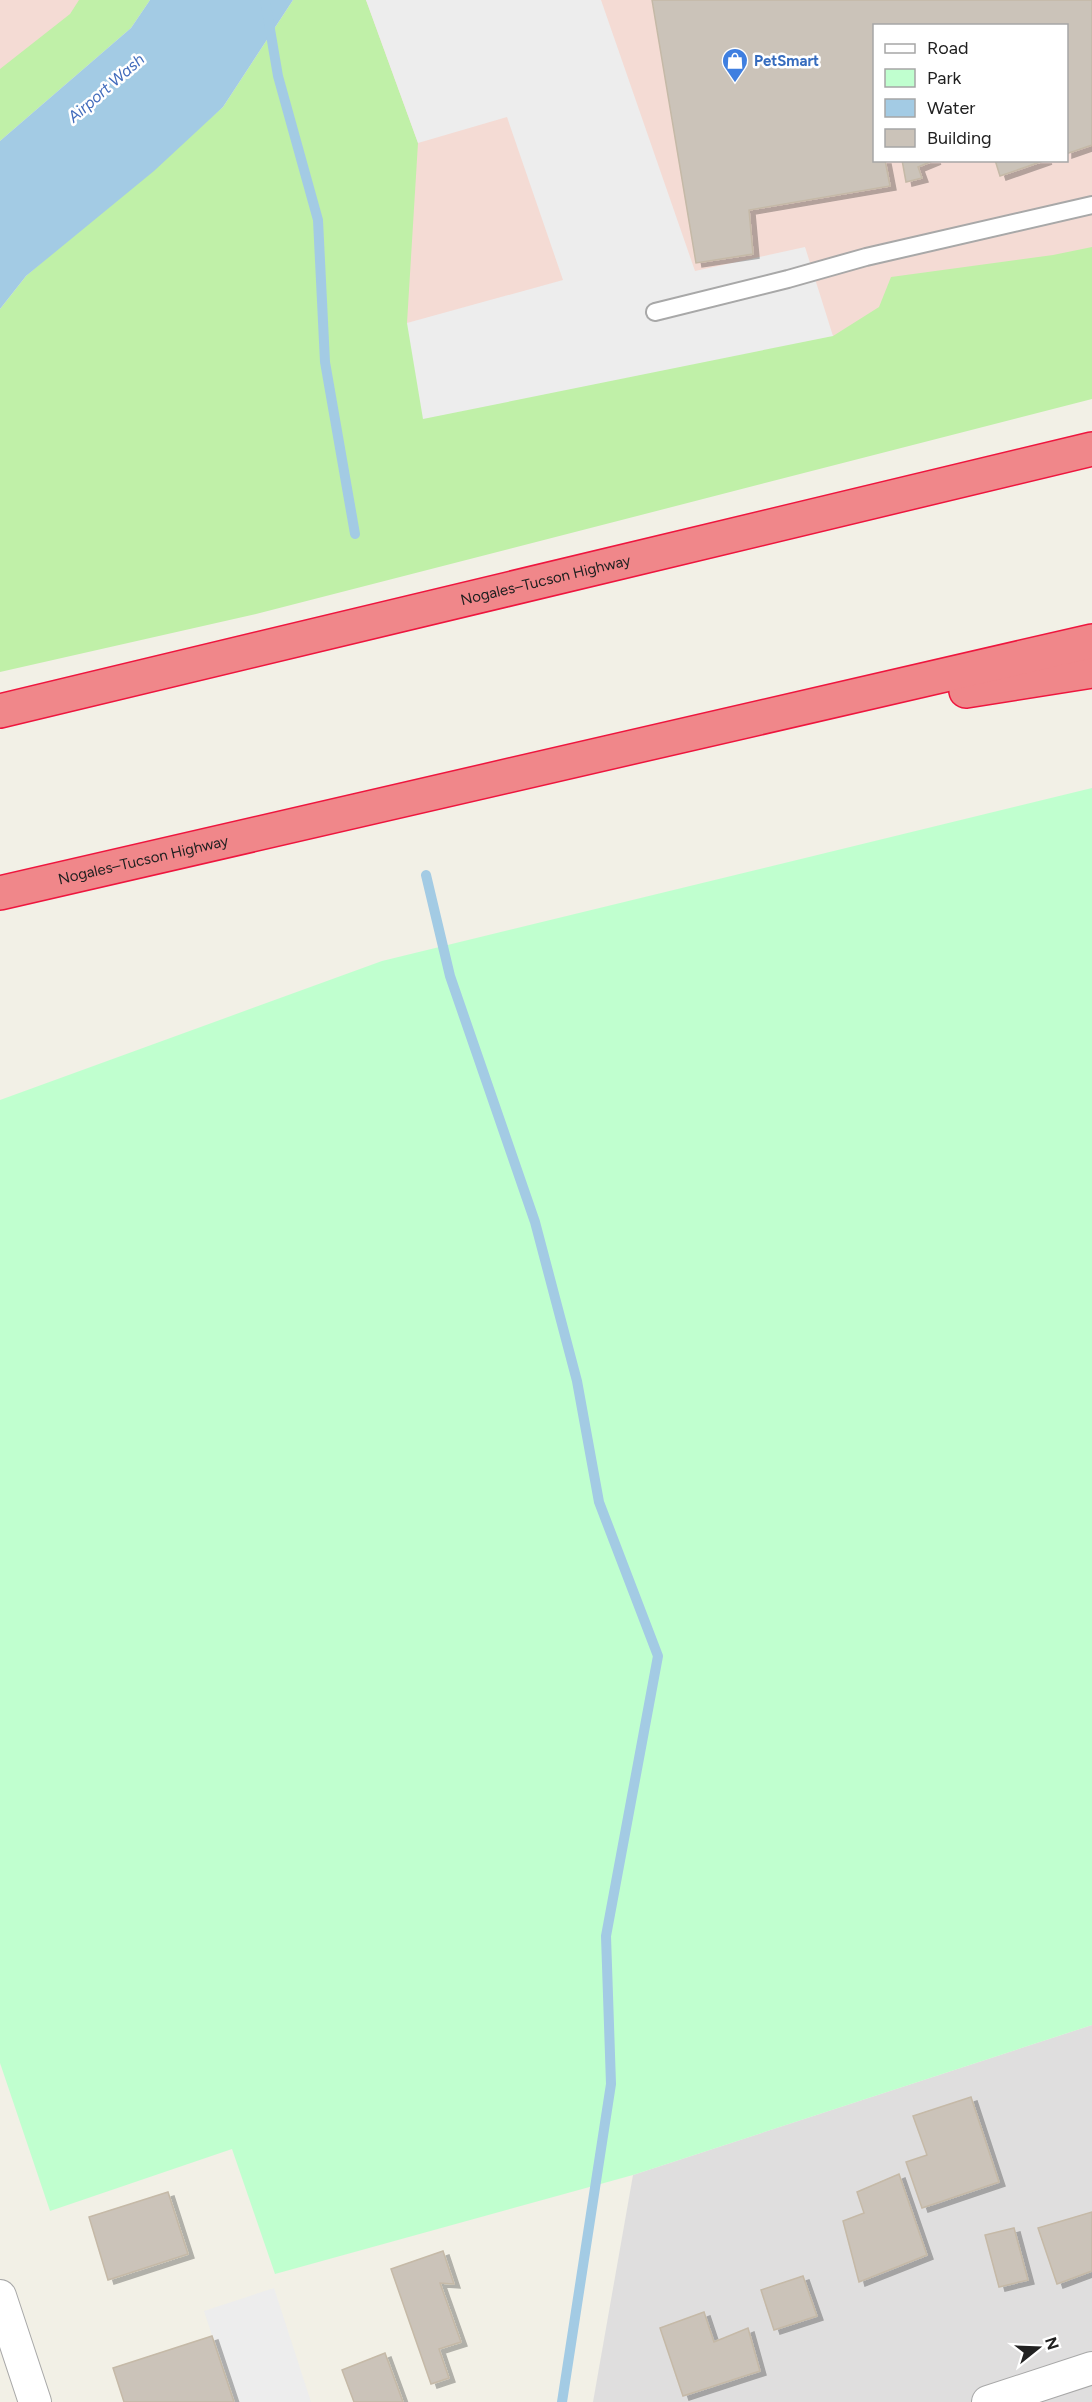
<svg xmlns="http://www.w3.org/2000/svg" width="1092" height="2402" viewBox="0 0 1092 2402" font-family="Figtree,sans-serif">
  <defs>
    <filter id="shadow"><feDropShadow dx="6" dy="4" stdDeviation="0" flood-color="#0004"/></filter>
  </defs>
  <rect width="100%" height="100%" fill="#f2f0e6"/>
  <path fill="#dfdede" d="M1092 2025V2402H593L633 2175Z"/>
  <g fill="#f4dbd4" fill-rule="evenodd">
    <path d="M0 0H91L0 84Z"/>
    <path d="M367 0H1092V283L0 544V452L335 53ZM874 26H1066V160H874Z"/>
  </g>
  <g fill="#c0f0a8">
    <path d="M79 0H150L131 28 0 141V69L70 14Z"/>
    <path d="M293 0H366L418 143 407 323 833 336 879 307 891 277 1053 255 1092 247V399L256 614 0 672V309L26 276 223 107Z"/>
  </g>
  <path fill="#c0ffcf" d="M1092 788V2025L633 2175 275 2274 232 2149 50 2211 0 2063V1100L382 961Z"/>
  <g fill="#ededed">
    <path d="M366 0H601L695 271 805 247 833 336 423 419 407 323 563 280 507 117 418 143Z"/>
    <path d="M274 2288 311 2402H234L204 2311Z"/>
  </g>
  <path fill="#a3cbe4" d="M150 0H293L223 107 154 171 26 276 0 309V141L131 28Z"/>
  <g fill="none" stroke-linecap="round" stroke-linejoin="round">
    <g stroke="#a3cbe4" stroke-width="10">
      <path d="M265 0 278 76 318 220 325 362 355 534"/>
      <path d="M426 875 450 976 535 1222 577 1381 599 1502 658 1656 606 1936 611 2084 562 2402"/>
    </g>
  </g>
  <g fill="#cbc3b9" stroke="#c5b9a7" stroke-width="1.5" filter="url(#shadow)">
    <path d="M652 0H1092V145L1066 154V26H874V160H885L890 186 749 210 753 254 696 263Z"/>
    <path d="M902 160H935L918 167 922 178 906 182Z"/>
    <path d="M995 160H1046L1000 176Z"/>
    <path d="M971 2097 999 2182 922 2208 906 2162 927 2155 913 2116Z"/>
    <path d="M899 2174 927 2255 859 2282 843 2221 864 2213 857 2192Z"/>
    <path d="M168 2192 188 2254 108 2280 89 2217Z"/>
    <path d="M1092 2212V2271L1057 2284 1038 2228Z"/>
    <path d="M1014 2228 1028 2280 999 2287 985 2235Z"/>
    <path d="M443 2251 454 2284 440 2283 461 2342 439 2349 449 2378 431 2384 391 2269Z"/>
    <path d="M803 2276 817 2316 774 2330 761 2290Z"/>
    <path d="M704 2312 714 2342 748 2328 760 2371 683 2396 660 2328Z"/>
    <path d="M212 2336 234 2402H124L113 2368Z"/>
    <path d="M385 2353 403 2402H354L342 2370Z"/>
  </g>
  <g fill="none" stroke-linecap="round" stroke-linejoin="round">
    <defs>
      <path id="service" d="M655 312 788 279 866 257 1092 205"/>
      <g id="minor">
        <path d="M0 2296 35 2402"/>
        <path d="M988 2402 1092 2368"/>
      </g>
      <g id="motorway">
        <path d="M966 691 1092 671"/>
        <path id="s1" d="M0 711 1092 449"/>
        <path id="s2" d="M0 893 1092 641"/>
      </g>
    </defs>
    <use href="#service" stroke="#a8a8a8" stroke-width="20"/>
    <use href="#minor" stroke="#a8a8a8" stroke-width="34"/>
    <use href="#motorway" stroke="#ee163e" stroke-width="36"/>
    <use href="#service" stroke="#fff" stroke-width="16"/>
    <use href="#minor" stroke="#fff" stroke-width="32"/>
    <use href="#motorway" stroke="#f0878a" stroke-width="33"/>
  </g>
  <defs>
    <symbol id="shop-pin" viewBox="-11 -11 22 30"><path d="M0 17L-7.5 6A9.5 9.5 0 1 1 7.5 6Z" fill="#3f7fe0" stroke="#fff"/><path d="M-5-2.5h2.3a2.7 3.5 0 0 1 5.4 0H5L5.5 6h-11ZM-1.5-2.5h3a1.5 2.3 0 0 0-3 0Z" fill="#fff"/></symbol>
  </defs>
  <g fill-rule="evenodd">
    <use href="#shop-pin" x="720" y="46" width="30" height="40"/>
  </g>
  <g text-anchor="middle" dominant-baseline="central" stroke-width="5" stroke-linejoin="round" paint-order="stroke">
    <g font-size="15" font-weight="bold" fill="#366cbe" stroke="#fff" text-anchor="start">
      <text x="754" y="61">PetSmart</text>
    </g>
    <g font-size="15" fill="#212121" stroke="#fff">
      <text stroke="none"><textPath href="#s1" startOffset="561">Nogales–Tucson Highway</textPath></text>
      <text stroke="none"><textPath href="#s2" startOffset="147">Nogales–Tucson Highway</textPath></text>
    </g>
    <g font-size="16" font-style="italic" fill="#426cbc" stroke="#fff">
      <text transform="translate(106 88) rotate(-41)">Airport Wash</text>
    </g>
  </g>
  <rect x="873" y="24" width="195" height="138" fill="#ffffff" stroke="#a6a6a6" stroke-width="1.5"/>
  <rect x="885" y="44" width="30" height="9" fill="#ffffff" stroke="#a6a6a6" stroke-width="1.5"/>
  <text x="927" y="54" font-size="18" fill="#212121">Road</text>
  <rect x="885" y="69" width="30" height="18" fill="#c0ffcf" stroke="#a6a6a6" stroke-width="1.5"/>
  <text x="927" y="84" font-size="18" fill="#212121">Park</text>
  <rect x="885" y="99" width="30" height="18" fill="#a3cbe4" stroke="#a6a6a6" stroke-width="1.5"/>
  <text x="927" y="114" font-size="18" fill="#212121">Water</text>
  <rect x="885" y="129" width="30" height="18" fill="#cbc3b9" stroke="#a6a6a6" stroke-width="1.5"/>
  <text x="927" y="144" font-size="18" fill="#212121">Building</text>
  <g transform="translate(1038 2348) rotate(72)" stroke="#ffffff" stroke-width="4.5" paint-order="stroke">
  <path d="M0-4.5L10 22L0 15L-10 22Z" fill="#212121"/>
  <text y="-9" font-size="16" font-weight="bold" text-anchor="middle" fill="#212121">N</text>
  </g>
</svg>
